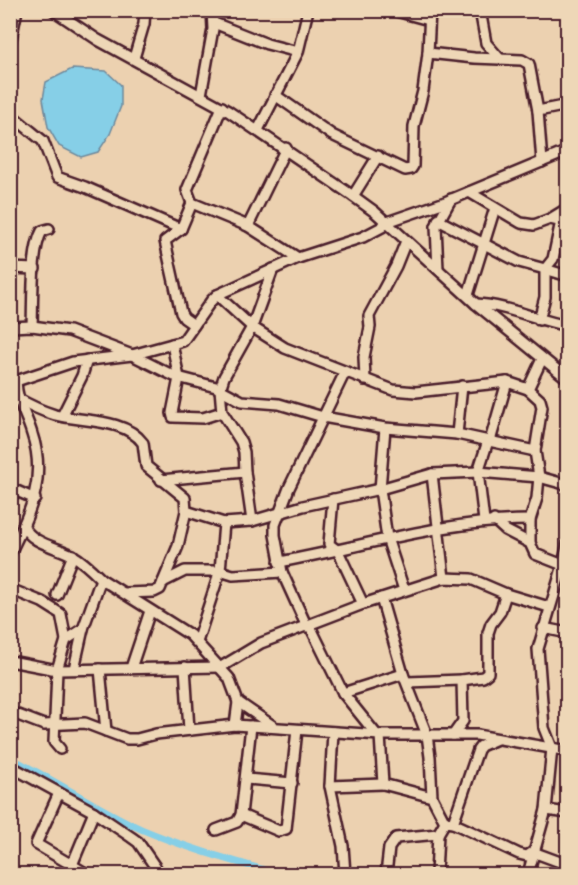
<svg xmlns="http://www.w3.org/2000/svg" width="578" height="885" viewBox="0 0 578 885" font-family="'Playpen Sans',sans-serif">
  <rect width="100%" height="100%" fill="#ecd1b0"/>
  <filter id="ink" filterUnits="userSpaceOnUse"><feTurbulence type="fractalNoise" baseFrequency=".0167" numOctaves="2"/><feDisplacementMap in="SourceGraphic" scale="12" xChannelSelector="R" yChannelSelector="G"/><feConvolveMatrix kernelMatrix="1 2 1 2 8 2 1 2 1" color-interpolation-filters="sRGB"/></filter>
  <g filter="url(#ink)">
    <path fill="#86cfe7" stroke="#6e899c" stroke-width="1.5" d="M72 69 106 71 121 85V106L110 134 98 152 81 157 59 146 48 127 43 99 46 82Z"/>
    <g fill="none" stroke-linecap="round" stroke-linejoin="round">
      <path stroke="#86cfe7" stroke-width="7" d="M10 758C55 780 96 808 141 829 181 846 223 858 264 870"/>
      <defs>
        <g id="minor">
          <path d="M53 10 98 40 228 111 353 196 375 212 476 304 568 379"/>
          <path d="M392 10 429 20"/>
          <path d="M480 10 486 43 500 59"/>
          <path d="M214 23 267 44 298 52 308 10"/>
          <path d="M10 44 17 10"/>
          <path d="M428 53 474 58 522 60 529 64 538 111 542 162"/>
          <path d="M134 58 144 24 145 10"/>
          <path d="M201 95 213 29 212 10"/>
          <path d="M275 95 332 135 405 170 411 169 413 166 414 126 423 91 428 53 430 10"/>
          <path d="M222 107 187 190 192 203 248 226 298 258"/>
          <path d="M538 111 568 105"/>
          <path d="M10 114 43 141 57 177 85 187 181 229 192 203"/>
          <path d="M258 130 298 52"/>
          <path d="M469 192 521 223 534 225 550 219 568 223"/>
          <path d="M353 196 378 156"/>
          <path d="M550 219 568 208"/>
          <path d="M438 220 519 262 545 269 553 259 561 221"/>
          <path d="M248 226 286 148"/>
          <path d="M181 229 165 241 181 313 184 318 194 325"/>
          <path d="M10 268 35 269"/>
          <path d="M438 269 436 226 451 199"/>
          <path d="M217 295 252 327 285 348 393 390 416 392 507 382 528 389"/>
          <path d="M468 295 495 208"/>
          <path d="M476 304C507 305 536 320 568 326"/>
          <path d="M539 320 545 297V269L568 276"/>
          <path d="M32 326C33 303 31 250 42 231L49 229"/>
          <path d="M10 327 32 326 69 331 132 355 174 376 216 387 242 401 279 404 323 417 385 428 457 434 535 451"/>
          <path d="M172 344 179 378 172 413 173 417 203 418 222 412"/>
          <path d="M365 380 364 357 370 327 369 316 396 266 406 241"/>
          <path d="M10 383 73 362 132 355 183 341 211 301 217 295 298 258 363 237 382 227 387 222 445 202 568 151"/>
          <path d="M17 398C29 405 42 411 55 415 82 422 125 418 143 443L146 466 185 498 186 511 224 523 252 521 303 506 380 489 432 474 478 472 539 477 568 485"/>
          <path d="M62 416 82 376 87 360"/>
          <path d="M385 428 380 489 387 538 404 590"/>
          <path d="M457 434 462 386"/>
          <path d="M490 441 507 382"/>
          <path d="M432 474 444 578"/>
          <path d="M161 480 245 472"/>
          <path d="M10 488 35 499"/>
          <path d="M333 499 329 544 338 551 363 604"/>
          <path d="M494 520 505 530 530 543 535 554 563 565"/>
          <path d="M252 521 245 472 244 452 241 442 222 412 220 389 224 377 252 327 273 269"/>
          <path d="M484 521 478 472 488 441"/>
          <path d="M24 526C30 543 57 547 72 555 83 561 92 570 101 579L190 635 229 678 238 702 273 726"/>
          <path d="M530 543V520L537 498 539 477 535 451 542 407 540 400 528 389 542 359"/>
          <path d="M10 553C30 514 47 478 32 434 26 413 17 404 16 381"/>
          <path d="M279 562C362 547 445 520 530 520"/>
          <path d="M163 582 185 571H220L233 575 282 572"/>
          <path d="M10 589 42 602 61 614 66 640 57 670 54 742 60 749"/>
          <path d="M125 593 154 592 160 589 178 546 186 511"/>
          <path d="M57 595 73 555"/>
          <path d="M381 598 403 674 427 735 430 757 432 797 445 822 438 834 436 874"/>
          <path d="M310 626 343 693 376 734"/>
          <path d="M307 627 282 572 275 535V525L289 488 345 372"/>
          <path d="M543 628 568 633"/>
          <path d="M66 640 83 629 101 579"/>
          <path d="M197 642 220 571 224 523"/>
          <path d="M10 661 57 670 221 667 261 643 363 604 444 578 471 579 506 594 549 607"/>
          <path d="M185 667 189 730"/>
          <path d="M131 668 150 611"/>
          <path d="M74 669 83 629"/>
          <path d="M100 669 106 731"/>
          <path d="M407 682 462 680"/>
          <path d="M343 693 403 674"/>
          <path d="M10 712 44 725 85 723 127 739H137L156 734 235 725 380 735H477L568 751"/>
          <path d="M235 725 238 702"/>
          <path d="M333 732 330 786 343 846 345 874"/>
          <path d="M380 735 383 784 432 797"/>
          <path d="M453 735 463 721 462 680 483 677 488 673V633L491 624 500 612 506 594"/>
          <path d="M10 766 94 812 131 837 138 842 160 874"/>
          <path d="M246 779 292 783"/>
          <path d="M330 786 383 784"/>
          <path d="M59 793 36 844 87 874"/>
          <path d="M546 810 568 813"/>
          <path d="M241 815 279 831 286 829 297 730"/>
          <path d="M445 822 453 823 519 854 527 856 533 852 568 865"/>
          <path d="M453 823 478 750 481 746 497 739"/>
          <path d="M216 830 237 822 241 815 251 726"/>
          <path d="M72 865 94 812"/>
          <path d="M386 874 389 848 396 838 438 834"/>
          <path d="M528 874 546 810 552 748 544 728 538 649 563 565 568 542"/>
        </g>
      </defs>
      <use href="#minor" stroke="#4a1f2b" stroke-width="14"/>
      <use href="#minor" stroke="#eed7b7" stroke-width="9"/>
    </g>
  </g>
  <rect width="578" height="885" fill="none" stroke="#eed7b7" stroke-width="36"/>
  <rect x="18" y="18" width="542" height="849" fill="none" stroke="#4a1f2b" stroke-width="2" filter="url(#ink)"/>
</svg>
